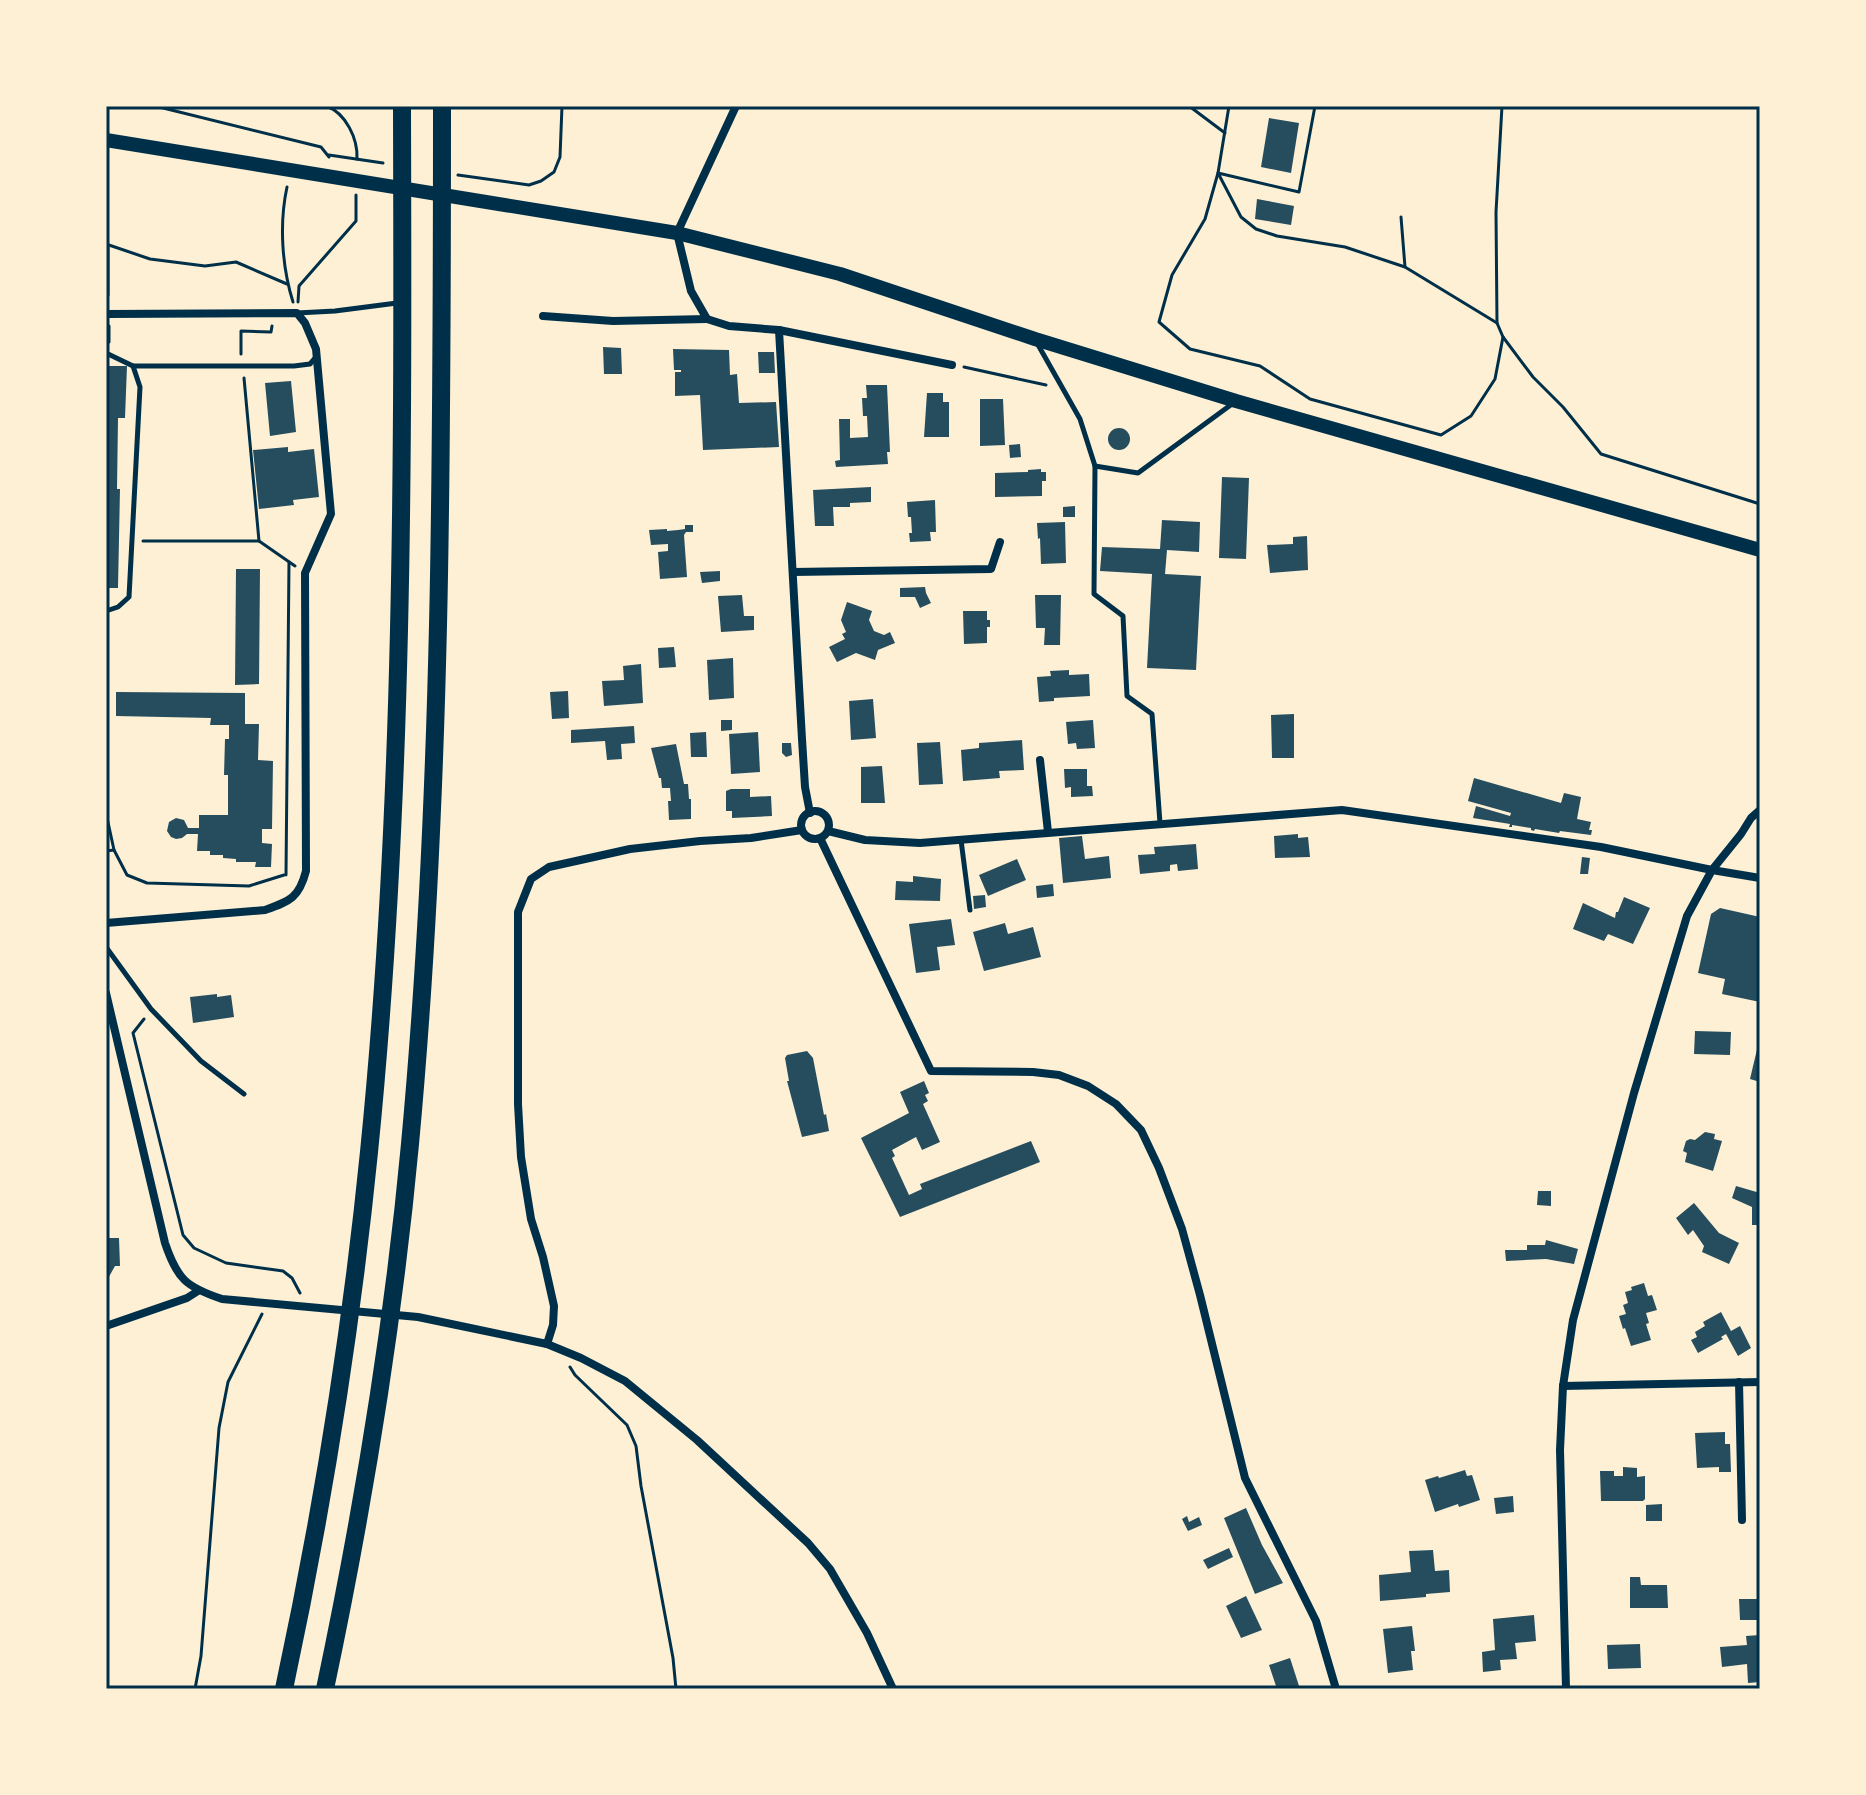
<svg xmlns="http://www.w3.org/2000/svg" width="1866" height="1795" viewBox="0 0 1866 1795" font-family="'Times New Roman',serif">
  <rect width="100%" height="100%" fill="#fdf0d5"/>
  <g fill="#264d5e">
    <path d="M1269 118 1299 123 1291 173 1261 167Z"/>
    <path d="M1257 199 1294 206 1291 225 1255 219Z"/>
    <path d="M603 347 621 348 622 374H604Z"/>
    <path d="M673 349 729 350 730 375 737 374 739 403 776 402 779 447 703 450 700 395 675 396V372H681V370H674Z"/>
    <path d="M758 352H774L775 373H759Z"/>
    <path d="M106 366H127L125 418H118L117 489H120L118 588H106Z"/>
    <path d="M291 381 296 432 270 436 265 383Z"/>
    <path d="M866 385H887L890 452H887L888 464 836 467 835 461 840 460 839 419H850V438L868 437 867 416H863L862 398H867Z"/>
    <path d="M927 393H943V402H949V437H924Z"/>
    <path d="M980 399H1003L1005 445 980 446Z"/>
    <circle cx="1119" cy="439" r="11"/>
    <path d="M1020 444 1021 457 1010 458 1009 445Z"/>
    <path d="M288 447V452L314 449 319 497 293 500 294 505 259 509 253 450Z"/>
    <path d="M1041 469V472H1046V481H1042V496L995 497V473L1028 472V470Z"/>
    <path d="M1222 477 1249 478 1246 559 1219 558Z"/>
    <path d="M871 487V502L850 503V507H833L834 526H815L813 490Z"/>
    <path d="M935 500 936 532H930L931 541 910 542 909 533H912L911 517H908L907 502Z"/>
    <path d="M1075 506V517H1063V507Z"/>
    <path d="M1162 520 1200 522 1199 552 1167 550 1165 574 1201 576 1196 670 1147 668 1152 574 1100 571 1102 547 1160 549Z"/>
    <path d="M1065 522 1066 563 1041 564 1040 538 1038 539 1037 523Z"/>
    <path d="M685 525H693V532H686L684 535 687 577 660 579 658 552 668 551V544L651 545 649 530 667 529V531L678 530 685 529Z"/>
    <path d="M1307 536 1308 570 1270 573 1267 545 1293 544V537Z"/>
    <path d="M236 569H260L259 684 235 685Z"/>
    <path d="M720 571V581L702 583 700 572Z"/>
    <path d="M925 587 926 593 931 603 920 608 915 597H900V588Z"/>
    <path d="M742 595 744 616H754V630L721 632 718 596Z"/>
    <path d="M1035 595H1061L1060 645H1044L1045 628H1036Z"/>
    <path d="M847 602 872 611 869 620 874 631 884 635 890 632 895 643 878 650 875 660 856 653 837 662 829 647 845 639 842 634 846 632 841 620Z"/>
    <path d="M963 611H987V620H990V627H987V643L964 644Z"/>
    <path d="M674 647 676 667 659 668 658 648Z"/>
    <path d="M733 658 734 698 709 700 707 660Z"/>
    <path d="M641 664 643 703 604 706 602 681 624 680 623 666Z"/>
    <path d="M1069 670V675L1089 674 1090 696 1054 698V701L1039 702 1037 677 1051 676 1050 671Z"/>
    <path d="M568 691 569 718 552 719 550 692Z"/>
    <path d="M116 692 245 693V724H259L258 760 273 761 272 829H262V843L272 844 271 867H255L256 862H236V859L223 858V855H210V851H197L198 834H187L182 838 176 839 171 837 167 831 169 822 176 818 184 820 188 828H199V815H228V775H224L225 739H229V725H210L211 718 116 716Z"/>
    <path d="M873 699 876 738 851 740 849 701Z"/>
    <path d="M1294 714V758H1272L1271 715Z"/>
    <path d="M721 720H732V730L721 731Z"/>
    <path d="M1093 720 1095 748 1077 749 1076 743 1068 744 1066 722Z"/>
    <path d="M634 726 635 743 621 744 622 759 607 760 605 741 571 743V730Z"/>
    <path d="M706 732 707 757H691L690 733Z"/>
    <path d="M758 732 760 772 731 774 729 734Z"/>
    <path d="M1022 740 1024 770 999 771 1000 778 963 781 961 750 979 748V743Z"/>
    <path d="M940 742 943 784 919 785 917 743Z"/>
    <path d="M782 743H791L792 755 786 757 782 753Z"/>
    <path d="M676 744 684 784H688L689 799H691V819L669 820 668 801H671L670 788H662L661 778H659L651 748Z"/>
    <path d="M882 766 885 803H861V767Z"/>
    <path d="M1064 769H1087V786H1092L1093 796 1071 797V787L1065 788Z"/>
    <path d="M1474 778 1561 803 1564 793 1581 797 1577 819 1591 822 1589 830H1592L1591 835 1560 831 1559 833 1535 829 1534 831 1531 830V828L1512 825V827H1509L1510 824 1473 818 1476 806 1510 816 1511 813 1468 801Z"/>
    <path d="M731 789H750V797L771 796 772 816 732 818V811H726V791Z"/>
    <path d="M1298 834V838L1308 837 1310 857 1275 858 1274 836Z"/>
    <path d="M1082 836 1085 859 1109 856 1111 878 1063 883 1059 838Z"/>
    <path d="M1196 844 1198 869 1178 871 1177 864 1170 865V871L1140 874 1138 855 1155 854 1154 847Z"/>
    <path d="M1582 857 1590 858 1588 874H1580Z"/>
    <path d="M1017 859 1026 880 988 896 979 875Z"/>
    <path d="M913 876 941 879 940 901 895 900 896 881 913 882Z"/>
    <path d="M1053 884 1054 896 1037 898 1036 886Z"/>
    <path d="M985 895 986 907 974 909 973 896Z"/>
    <path d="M1624 897 1650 908 1633 944 1608 934 1604 941 1573 929 1583 903 1615 918 1616 912H1618Z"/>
    <path d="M1720 908 1760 917V1002L1722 994 1725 979 1698 973 1711 914Z"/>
    <path d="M951 919 955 945 937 947 940 970 916 973 909 924Z"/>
    <path d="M1005 923 1008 934 1033 927 1041 957 984 971 973 932Z"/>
    <path d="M217 994V997L231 995 234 1017 193 1023 190 997Z"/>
    <path d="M1695 1031 1731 1032 1730 1055 1694 1054Z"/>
    <path d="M1759 1041H1760V1082L1750 1079Z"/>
    <path d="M807 1051 813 1058 824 1115 826 1114 829 1131 802 1137 787 1081H789L785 1058 787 1055Z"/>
    <path d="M924 1081 929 1093 925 1095 928 1101 923 1104 940 1142 922 1150 916 1137 892 1150 895 1156 892 1158 909 1195 922 1189 920 1184 1031 1141 1040 1162 900 1217 861 1138 909 1113 900 1092Z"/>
    <path d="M1705 1132 1715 1134 1714 1139 1722 1141 1713 1171 1685 1162 1687 1153 1683 1151 1686 1141 1690 1139 1695 1140Z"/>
    <path d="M1736 1186 1760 1193V1225H1752V1207L1732 1198Z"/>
    <path d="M1538 1191H1551V1206L1537 1205Z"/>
    <path d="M1694 1203 1719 1233 1739 1243 1729 1264 1702 1252 1704 1246 1693 1230 1688 1235 1676 1218Z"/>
    <path d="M106 1238H119L120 1266H115L106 1282Z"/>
    <path d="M1546 1240 1578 1249 1574 1264 1546 1259 1506 1261 1505 1250H1527V1245H1545Z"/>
    <path d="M1644 1283 1648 1296 1652 1295 1657 1310 1646 1313 1649 1323 1646 1324 1651 1340 1631 1346 1625 1328 1623 1329 1619 1316 1626 1314 1623 1305 1628 1303 1625 1292 1632 1290 1631 1287Z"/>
    <path d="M1721 1312 1731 1331 1740 1326 1751 1348 1738 1356 1726 1334 1721 1337 1723 1339 1698 1353 1691 1340 1697 1337 1695 1332 1705 1326 1703 1322Z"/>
    <path d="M1725 1432V1444H1730L1731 1472H1719V1467L1697 1468 1695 1433Z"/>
    <path d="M1623 1467 1637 1468V1477L1645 1476V1499L1643 1501H1601L1600 1471H1614V1476H1623Z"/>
    <path d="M1465 1470 1467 1476 1472 1475 1480 1500 1459 1507 1458 1504 1435 1512 1425 1480 1438 1476 1439 1478Z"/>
    <path d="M1513 1496 1514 1512 1496 1514 1494 1498Z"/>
    <path d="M1662 1504V1521H1646V1505Z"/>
    <path d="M1246 1508 1262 1545 1283 1583 1255 1594 1224 1518Z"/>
    <path d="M1187 1516 1189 1522 1199 1517 1202 1525 1188 1531 1182 1519Z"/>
    <path d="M1229 1548 1233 1557 1208 1569 1203 1560Z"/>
    <path d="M1433 1550 1435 1571 1449 1570 1450 1592 1426 1594V1597L1380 1601 1379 1575 1411 1572 1409 1551Z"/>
    <path d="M1630 1577H1640L1641 1585H1667L1668 1608H1630Z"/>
    <path d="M1246 1596 1262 1630 1241 1638 1226 1606Z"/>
    <path d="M1739 1599H1760V1620H1740Z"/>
    <path d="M1534 1615 1536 1641 1515 1643 1517 1659 1500 1660 1501 1670 1483 1672 1482 1652 1495 1650 1493 1619Z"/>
    <path d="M1412 1626 1415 1651H1411L1413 1670 1388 1673 1383 1629Z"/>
    <path d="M1760 1635V1682L1748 1683 1747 1664 1722 1667 1720 1647 1747 1645 1746 1636Z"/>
    <path d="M1640 1644 1641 1668 1608 1669 1607 1645Z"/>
    <path d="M1290 1658 1300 1689H1277L1269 1665Z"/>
  </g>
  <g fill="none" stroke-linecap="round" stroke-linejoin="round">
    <g stroke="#003049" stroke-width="3">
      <path d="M155 106 321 147 329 157"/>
      <path d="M326 106C346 113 358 139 357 159"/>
      <path d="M1189 106 1225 133"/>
      <path d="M1229 106 1218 173 1205 219 1172 275 1159 322 1190 349 1260 366 1310 399 1441 435 1471 416 1495 379 1503 337"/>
      <path d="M1315 106 1299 192 1218 173 1241 217 1256 229 1277 236 1345 247 1405 267 1497 323"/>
      <path d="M1502 106 1496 212 1497 323 1503 337 1533 377 1563 407 1601 454 1760 504"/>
      <path d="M329 155 383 163"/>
      <path d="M458 175 529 185 541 181 554 172 560 157 562 106"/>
      <path d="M287 187C279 224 282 267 293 302"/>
      <path d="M1401 217 1405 267"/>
      <path d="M106 244 150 259 205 266 236 262 287 284"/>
      <path d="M108 295V245"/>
      <path d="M298 302 299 286 356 221V195"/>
      <path d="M109 342V326"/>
      <path d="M241 354V331L271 332 272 326"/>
      <path d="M964 367 1046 385"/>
      <path d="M244 378 259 541 295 566"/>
      <path d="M143 541H259"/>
      <path d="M106 813 114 850 127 875 147 883 249 886 284 875"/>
      <path d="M106 851 114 850"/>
      <path d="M286 875 289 562"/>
      <path d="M144 1019 133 1033 183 1235 194 1248 226 1263 283 1271 292 1278 300 1293"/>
      <path d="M570 1367 575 1375 627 1425 636 1446 641 1486 673 1658 676 1689"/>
      <path d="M195 1689 201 1656 219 1428 228 1382 262 1314"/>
    </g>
    <g stroke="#003049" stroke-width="5">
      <path d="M297 313 335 311 397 303"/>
      <path d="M1037 343 1080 419 1095 466 1094 594 1123 616 1127 696 1152 714 1160 823"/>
      <path d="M106 353 133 366H294L310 364 316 357"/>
      <path d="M1095 466 1138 473 1232 404"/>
      <path d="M106 611 118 607 129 597 140 387 133 366"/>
      <path d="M961 840 970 910"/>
      <path d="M106 947 151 1009 201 1061 244 1094"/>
    </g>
    <g stroke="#003049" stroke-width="8">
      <path d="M736 106 677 233 691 291 707 319 729 326 779 330 802 739 805 787 810 813"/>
      <path d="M106 314 297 313 305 323 316 349 331 514 305 573 306 871C299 898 290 901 265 910L106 923"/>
      <path d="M543 316 613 321 707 319"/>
      <path d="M779 330 952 365"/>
      <path d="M793 572 991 569 1000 542"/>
      <path d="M1040 760 1048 832"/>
      <circle cx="815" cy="825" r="14"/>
      <path d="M828 831 865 840 920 843 1342 810 1601 847 1712 870 1760 878"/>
      <path d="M820 838 931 1071 1033 1072 1059 1075 1088 1086 1116 1104 1141 1130 1159 1168 1182 1229 1200 1295 1245 1478 1316 1621 1336 1689"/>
      <path d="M106 993 165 1243C177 1279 186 1287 222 1299L418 1317 547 1344 581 1358 625 1381 697 1440 808 1543 830 1569 867 1633 893 1689"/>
      <path d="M106 1326 187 1298 198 1291"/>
      <path d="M547 1344 553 1325 554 1306 543 1257 531 1219 521 1157 518 1104V912L531 879 549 867 630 849 700 841 751 838 802 830"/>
      <path d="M1739 1382 1742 1520"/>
      <path d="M1563 1386 1760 1382"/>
      <path d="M1566 1689 1560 1450 1563 1386 1573 1320 1634 1093 1687 916 1712 870 1741 834 1751 818 1760 810"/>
    </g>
    <path stroke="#003049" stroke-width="14" d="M106 140 677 233 840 274 1035 339 1236 401 1760 550"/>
    <g stroke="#003049" stroke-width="18">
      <path d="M284 1689C322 1512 351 1332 369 1152 404 805 403 455 402 106"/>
      <path d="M325 1689C363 1509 393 1327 410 1144 442 799 442 452 442 106"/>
    </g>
  </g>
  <rect width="1866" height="1795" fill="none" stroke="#fdf0d5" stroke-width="216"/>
  <rect x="108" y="108" width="1650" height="1579" fill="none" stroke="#003049" stroke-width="3"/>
</svg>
